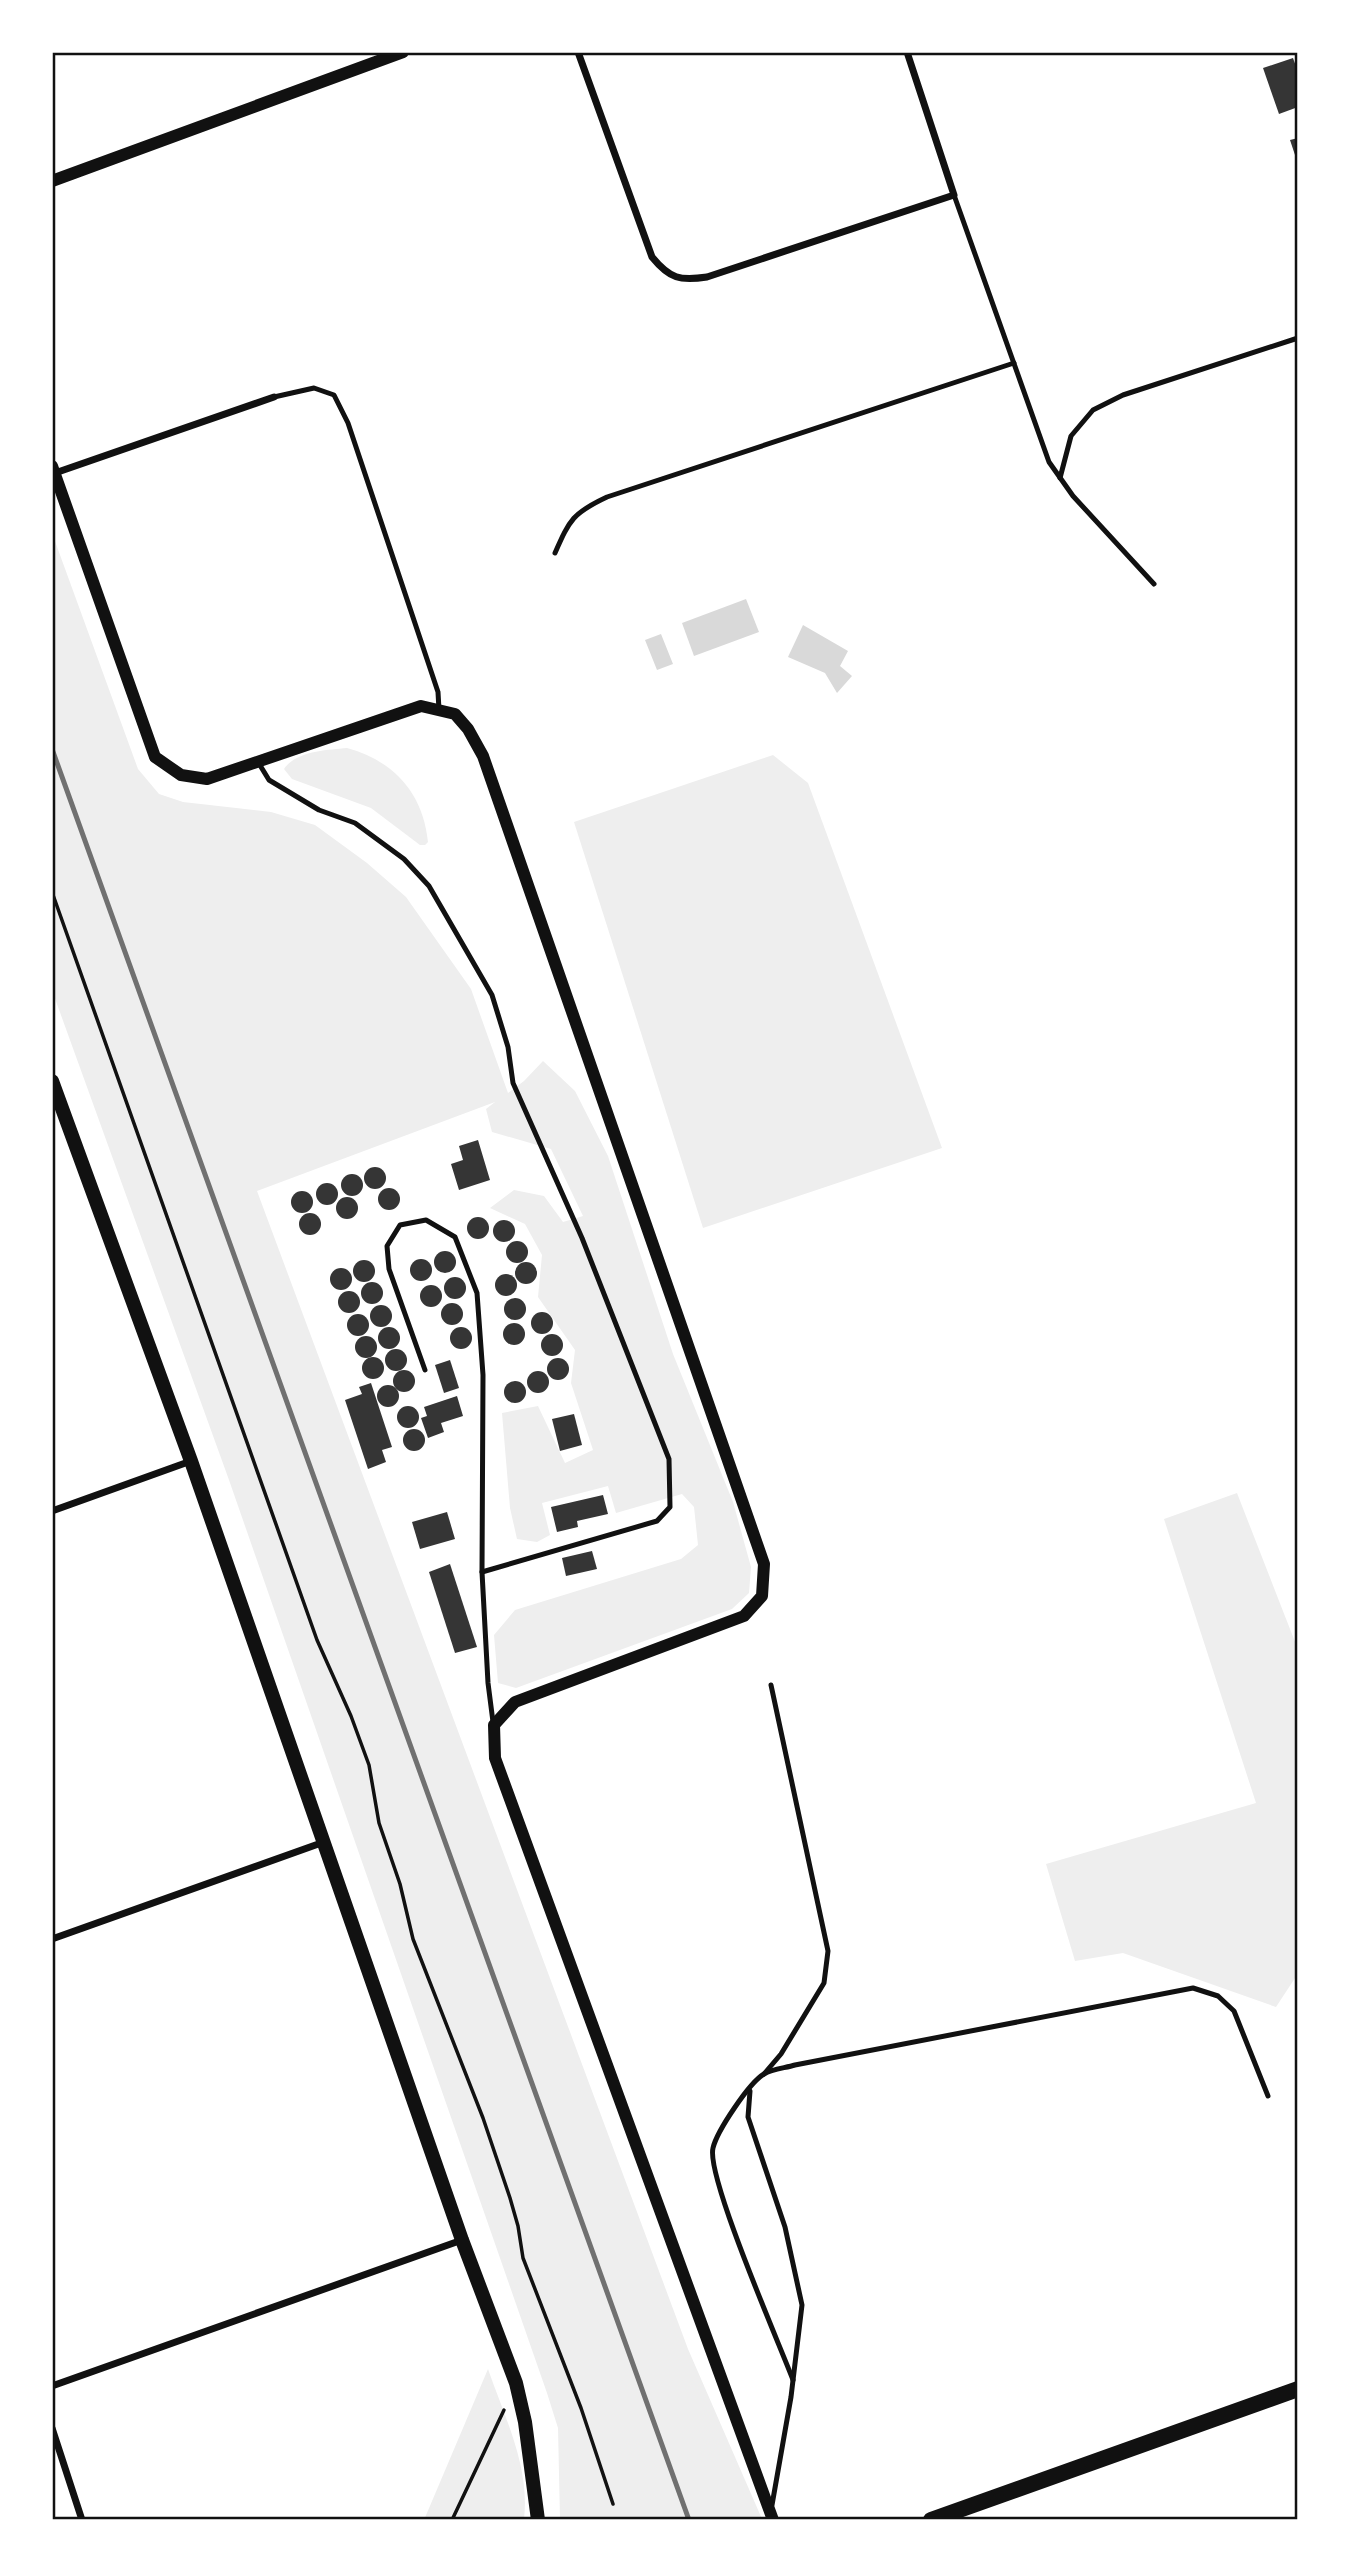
<svg xmlns="http://www.w3.org/2000/svg" width="1350" height="2572" viewBox="0 0 1350 2572" font-family="'Fira Sans',sans-serif">
  <rect width="100%" height="100%" fill="#fff"/>
  <g fill="#eee">
    <path d="M52 533 138 769 159 794 183 802 271 812 315 825 367 863 406 897 471 989 508 1093 524 1081 543 1061 575 1091 608 1156 673 1354 733 1502 751 1567 749 1593 732 1609 516 1688 498 1683 494 1635 515 1610 681 1559 698 1545 694 1507 682 1494 616 1513 608 1486 542 1503 550 1535 537 1542 517 1539 510 1508 502 1413 538 1406 565 1463 593 1450 571 1383 575 1350 538 1297 542 1255 525 1224 490 1208 514 1190 544 1196 563 1222 583 1216 551 1149 492 1132 486 1109 495 1102 257 1191 688 2349 762 2519H560L558 2428 547 2393 229 1480 53 993Z"/>
    <path d="M347 748C394 761 423 793 428 842L425 845H420L371 808 292 779 284 769C296 751 327 750 347 748Z"/>
    <path d="M773 755 808 783 942 1148 703 1228 574 822Z"/>
    <path d="M1237 1493 1297 1647V1975L1276 2007 1123 1953 1075 1961 1046 1864 1256 1803 1164 1519Z"/>
    <path d="M488 2369C505 2418 530 2467 524 2519L424 2520Z"/>
  </g>
  <g fill="#d9d9d9">
    <path d="M746 599 759 632 694 656 682 623Z"/>
    <path d="M803 625 848 651 840 666 852 676 837 693 825 673 788 657Z"/>
    <path d="M661 634 673 664 657 670 645 640Z"/>
  </g>
  <g fill="#353535">
    <path d="M1293 58 1298 72V107L1279 114 1263 68Z"/>
    <path d="M1298 138V161H1297L1290 140Z"/>
    <path d="M478 1140 490 1180 459 1190 451 1164 463 1160 459 1146Z"/>
    <circle cx="375" cy="1178" r="11"/>
    <circle cx="352" cy="1185" r="11"/>
    <circle cx="327" cy="1194" r="11"/>
    <circle cx="389" cy="1199" r="11"/>
    <circle cx="302" cy="1202" r="11"/>
    <circle cx="347" cy="1208" r="11"/>
    <circle cx="310" cy="1224" r="11"/>
    <circle cx="478" cy="1228" r="11"/>
    <circle cx="504" cy="1231" r="11"/>
    <circle cx="517" cy="1252" r="11"/>
    <circle cx="445" cy="1262" r="11"/>
    <circle cx="421" cy="1270" r="11"/>
    <circle cx="364" cy="1271" r="11"/>
    <circle cx="526" cy="1273" r="11"/>
    <circle cx="341" cy="1279" r="11"/>
    <circle cx="506" cy="1285" r="11"/>
    <circle cx="455" cy="1288" r="11"/>
    <circle cx="372" cy="1293" r="11"/>
    <circle cx="431" cy="1296" r="11"/>
    <circle cx="349" cy="1302" r="11"/>
    <circle cx="515" cy="1309" r="11"/>
    <circle cx="452" cy="1314" r="11"/>
    <circle cx="381" cy="1316" r="11"/>
    <circle cx="542" cy="1323" r="11"/>
    <circle cx="358" cy="1325" r="11"/>
    <circle cx="514" cy="1334" r="11"/>
    <circle cx="389" cy="1338" r="11"/>
    <circle cx="461" cy="1338" r="11"/>
    <circle cx="552" cy="1345" r="11"/>
    <circle cx="366" cy="1347" r="11"/>
    <circle cx="396" cy="1360" r="11"/>
    <circle cx="373" cy="1368" r="11"/>
    <circle cx="558" cy="1369" r="11"/>
    <path d="M450 1360 459 1388 444 1393 435 1365Z"/>
    <circle cx="404" cy="1381" r="11"/>
    <circle cx="538" cy="1382" r="11"/>
    <circle cx="515" cy="1392" r="11"/>
    <path d="M371 1383 392 1447 382 1450 386 1462 368 1469 345 1400 362 1394 359 1387Z"/>
    <circle cx="388" cy="1396" r="11"/>
    <path d="M457 1396 463 1416 441 1423 444 1432 428 1438 421 1418 427 1416 424 1407Z"/>
    <circle cx="408" cy="1417" r="11"/>
    <path d="M574 1414 582 1445 560 1451 552 1419Z"/>
    <circle cx="414" cy="1440" r="11"/>
    <path d="M603 1495 608 1514 577 1521 578 1527 557 1532 551 1507Z"/>
    <path d="M447 1512 455 1539 420 1549 412 1522Z"/>
    <path d="M592 1551 597 1569 566 1576 562 1558Z"/>
    <path d="M450 1564 477 1647 455 1653 429 1572Z"/>
  </g>
  <g fill="none" stroke-linecap="round" stroke-linejoin="round">
    <g stroke="#111" stroke-width="3.5">
      <path d="M52 892 317 1640 351 1716 369 1765 379 1823 400 1884 413 1939 483 2118 510 2198 518 2226 523 2258 581 2408 613 2504"/>
      <path d="M452 2520 504 2410"/>
    </g>
    <g stroke="#111" stroke-width="5">
      <path d="M954 195 1049 462 1073 496 1154 584"/>
      <path d="M274 397 314 388 334 395 348 423 438 692 439 710"/>
      <path d="M1060 478 1071 436 1093 410 1123 395 1298 338"/>
      <path d="M555 553C570 519 573 513 607 497L1014 363"/>
      <path d="M258 762 269 780 319 810 355 823 404 859 429 886 492 995 508 1047 513 1083 582 1238 669 1459 670 1507 657 1521 482 1572"/>
      <path d="M425 1370 389 1269 387 1246 400 1225 426 1220 455 1237 477 1293 483 1375 482 1572 488 1683 493 1722"/>
      <path d="M764 2074 781 2054 824 1983 828 1951 771 1685"/>
      <path d="M750 2091 748 2117 785 2227 802 2305 791 2397 772 2505"/>
      <path d="M793 2380C779 2343 706 2176 713 2148 717 2131 749 2083 764 2074 772 2069 785 2068 795 2065L1193 1988 1218 1996 1234 2011 1268 2096"/>
    </g>
    <g stroke="#111" stroke-width="7">
      <path d="M578 52 652 257C670 279 680 281 707 277L954 195 907 52"/>
      <path d="M55 473 274 397"/>
      <path d="M52 1511 191 1461"/>
      <path d="M52 1939 324 1842"/>
      <path d="M52 2386 462 2240"/>
      <path d="M52 2428 82 2520"/>
    </g>
    <g stroke="#111" stroke-width="12">
      <path d="M52 181 403 52"/>
      <path d="M52 466 155 757 181 775 207 779 421 706 455 714 468 729 483 756 764 1564 762 1596 744 1616 515 1702 494 1725 495 1758 773 2520"/>
    </g>
    <path stroke="#111" stroke-width="14" d="M52 1081 191 1461 462 2240 516 2383 525 2422 538 2520"/>
    <path stroke="#111" stroke-width="16" d="M931 2520 1298 2389"/>
    <path stroke="#707070" stroke-width="5" d="M52 749 689 2520"/>
  </g>
  <rect width="1350" height="2572" fill="none" stroke="#ffffff" stroke-width="108"/>
  <rect x="54" y="54" width="1242" height="2464" fill="none" stroke="#111" stroke-width="2.5"/>
</svg>
